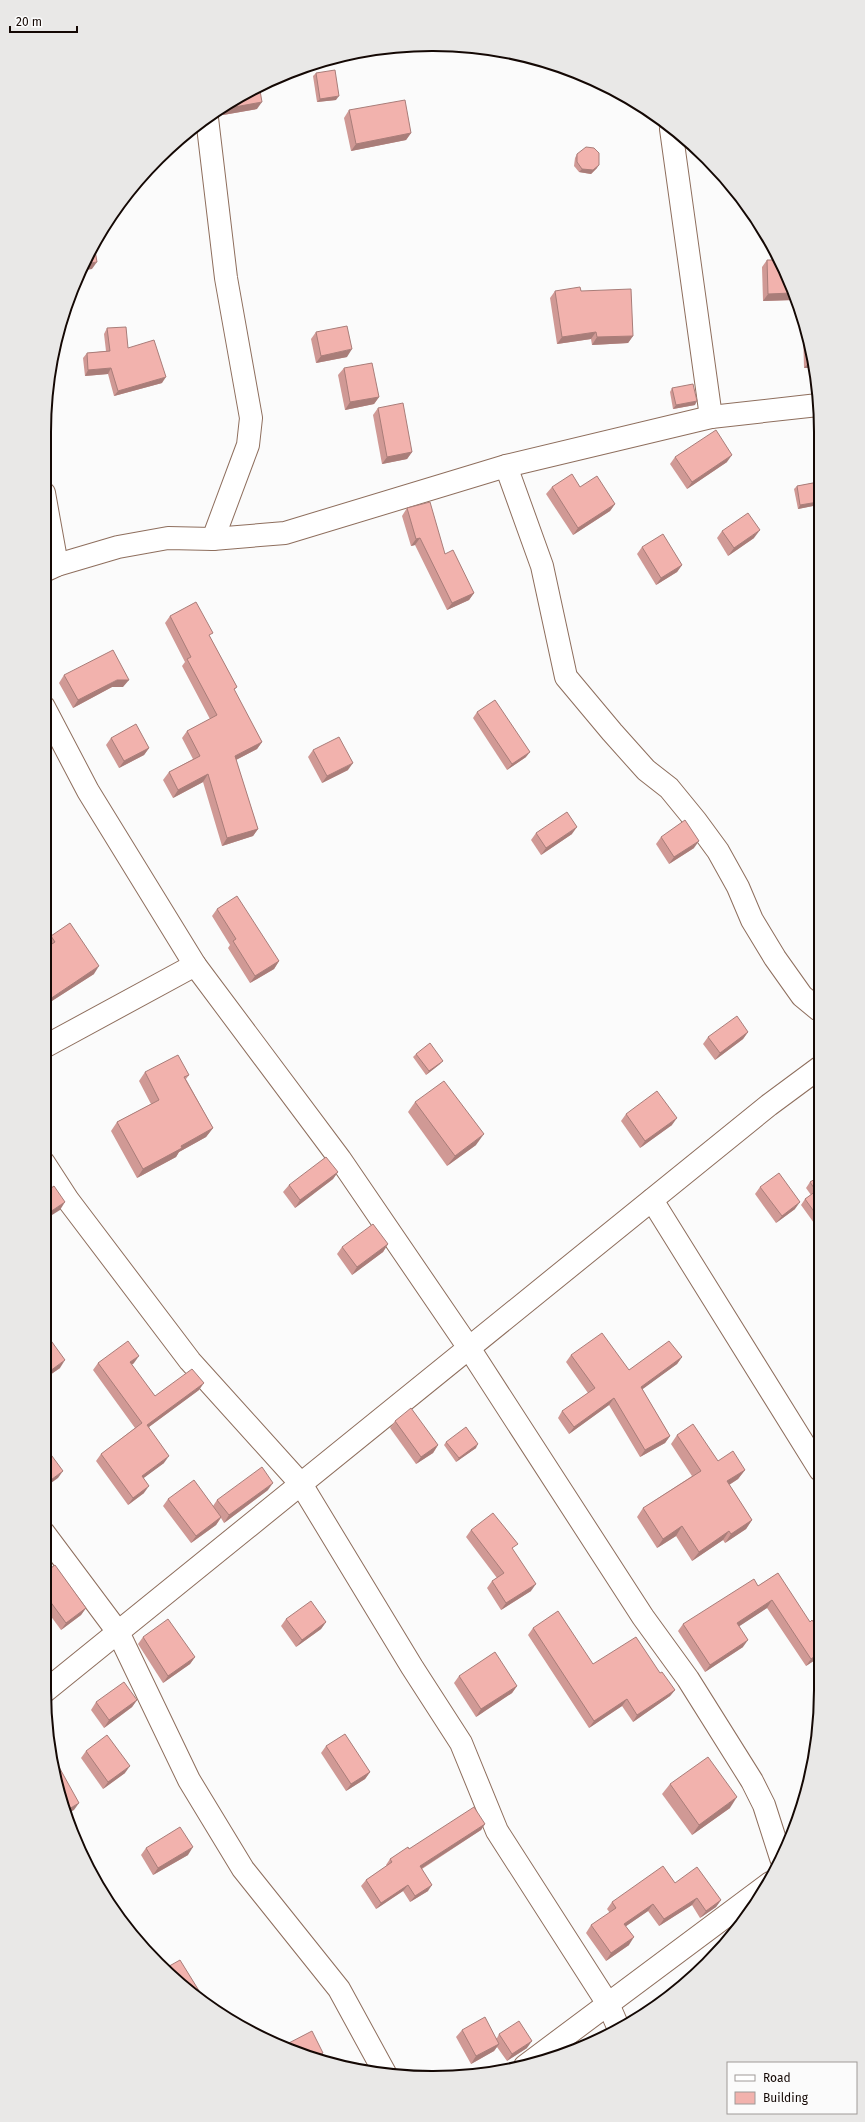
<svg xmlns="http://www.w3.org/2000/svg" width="865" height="2122" viewBox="0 0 865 2122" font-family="'Fira Sans',sans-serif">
  <rect width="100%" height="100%" fill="#fbfbfb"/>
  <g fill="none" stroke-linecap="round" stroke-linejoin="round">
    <defs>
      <g id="minor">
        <path d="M207 118 226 278 251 418 248 445 213 539"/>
        <path d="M671 129 711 417"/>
        <path d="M506 466 542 566 566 677 612 732 646 770 669 788 696 821 718 851 738 887 752 920 775 958 802 996 819 1010"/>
        <path d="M44 493 57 565"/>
        <path d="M44 571 57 565 118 547 168 538 213 539 285 533 506 466 711 417 818 405"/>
        <path d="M44 707 88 791 195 965 340 1159 469 1348 643 1617 688 1679 752 1781 764 1805 781 1858"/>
        <path d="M44 1047 195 965"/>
        <path d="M44 1163 68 1200 190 1361 301 1484 412 1667 461 1743 497 1831 608 2004 619 2029"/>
        <path d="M652 1200 820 1470"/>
        <path d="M44 1533 118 1632 189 1780 243 1869 339 1989 386 2075"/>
        <path d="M44 1692 769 1105 819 1068"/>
        <path d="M525 2066 770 1883"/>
      </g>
    </defs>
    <use href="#minor" stroke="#8e6e5d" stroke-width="24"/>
    <use href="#minor" stroke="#fff" stroke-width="22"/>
  </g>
  <g fill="#d09995">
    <path d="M316 73 336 100 317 102 313 76Z"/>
    <path d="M259 85 257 109 223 115 222 108Z"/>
    <path d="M349 110 411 133 406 140 351 151 344 118Z"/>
    <path d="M577 154 597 168 591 174 579 172 574 166 575 158Z"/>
    <path d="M767 260 781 261 793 300 763 301 762 267Z"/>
    <path d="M555 291H581L633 336 628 343 592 345 591 339 557 344 550 298Z"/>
    <path d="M107 328 128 348 162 383 114 396 108 374 85 376 83 358 87 353 106 351 104 334Z"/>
    <path d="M316 332 347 357 316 363 311 339Z"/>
    <path d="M803 332 813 368H804Z"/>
    <path d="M344 368 379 397 374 404 345 410 338 375Z"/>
    <path d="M672 388 695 405 673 409 670 392Z"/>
    <path d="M378 408 412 452 407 459 382 464 373 415Z"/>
    <path d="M675 457 727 462 687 489 670 464Z"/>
    <path d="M818 482V505L798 509 794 489 797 486Z"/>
    <path d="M552 487H580L615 504 610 511 573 535 546 494Z"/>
    <path d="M407 508 445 554 474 593 469 600 447 610 415 545 411 546 402 516Z"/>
    <path d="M722 531 754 538 728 556 717 538Z"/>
    <path d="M642 547 682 565 677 572 656 585 637 554Z"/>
    <path d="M170 616 210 637 237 687 234 690 262 742 257 749 236 760 258 829 253 836 222 846 203 782 173 798 163 780 169 772 193 759 182 738 187 731 210 719 182 666 185 662 165 623Z"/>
    <path d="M64 675 123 687H112L73 708 59 683Z"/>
    <path d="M477 712 526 757 507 770 473 718Z"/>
    <path d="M111 738 149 748 144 755 119 768 106 745Z"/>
    <path d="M313 750 348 770 322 783 308 757Z"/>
    <path d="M536 833 572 834 541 855 531 840Z"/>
    <path d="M661 837 694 848 669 864 656 844Z"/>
    <path d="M217 909 279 961 274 969 250 983 228 948 230 945 212 916Z"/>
    <path d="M51 936 94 974 44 1006V949L49 946 46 943Z"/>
    <path d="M748 1032 743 1039 715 1060 703 1044 708 1037Z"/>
    <path d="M416 1054 440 1064 426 1075 413 1057Z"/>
    <path d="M145 1072 189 1075 186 1079 213 1128 206 1137 179 1152 176 1157 137 1178 111 1131 117 1122 151 1104 139 1081Z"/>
    <path d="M415 1102 476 1145 447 1166 408 1112Z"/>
    <path d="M626 1114 672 1125 640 1148 621 1121Z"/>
    <path d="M338 1172 333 1179 295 1208 283 1192 289 1185Z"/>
    <path d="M820 1176V1218L814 1223 801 1205 805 1199 811 1195 806 1188 810 1182Z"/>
    <path d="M760 1187 795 1209 776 1223 755 1194Z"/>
    <path d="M388 1244 383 1252 352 1275 337 1254 342 1247Z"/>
    <path d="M44 1331 60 1368 44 1379Z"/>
    <path d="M571 1355 629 1370 682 1357 677 1364 642 1389 670 1436 665 1443 640 1457 609 1405 569 1434 558 1418 562 1411 588 1393 566 1362Z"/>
    <path d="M98 1363H134L131 1365 155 1396 199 1390 149 1427 164 1463 143 1478 144 1493 128 1505 96 1461 101 1454 135 1428 93 1370Z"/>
    <path d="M395 1421 438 1445 433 1453 416 1464 390 1428Z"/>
    <path d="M677 1435 718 1461 745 1470 738 1479 729 1485 752 1520 746 1529 725 1543 723 1540 692 1561 676 1536 657 1548 637 1517 643 1508 692 1476 671 1444Z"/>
    <path d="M446 1442 476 1448 456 1462 444 1445Z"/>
    <path d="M268 1490 224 1523 221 1518 216 1525 191 1543 163 1506 168 1499 213 1506 217 1500Z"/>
    <path d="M471 1530 513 1550 531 1591 501 1610 487 1588 492 1581 497 1578 466 1537Z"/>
    <path d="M44 1573 86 1608 81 1615 61 1630 44 1607Z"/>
    <path d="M778 1573 821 1656 806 1666 767 1608 739 1626 743 1647 705 1672 678 1631 683 1624 758 1586Z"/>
    <path d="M286 1619 326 1622 321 1629 296 1647 281 1626Z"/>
    <path d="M533 1628 593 1664 660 1673 675 1690 670 1696 633 1722 622 1706 589 1728 528 1635Z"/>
    <path d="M143 1637 195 1657 190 1664 163 1683 138 1644Z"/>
    <path d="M459 1676 517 1686 512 1693 476 1717 454 1683Z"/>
    <path d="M137 1700 132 1707 104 1728 91 1710 96 1702Z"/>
    <path d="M326 1746 370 1772 365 1779 346 1791 321 1753Z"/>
    <path d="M86 1751 125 1773 103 1789 81 1758Z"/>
    <path d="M670 1784 730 1808 692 1835 662 1794Z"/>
    <path d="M485 1824 481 1830 422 1869 428 1891 410 1902 403 1891 376 1909 361 1886 366 1880 387 1866 386 1865 390 1859 409 1849Z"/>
    <path d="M146 1848 188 1855 153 1875 141 1855Z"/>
    <path d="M675 1883 721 1900 716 1907 700 1918 692 1905 659 1926 648 1911 626 1926 629 1945 606 1961 586 1933 591 1925 610 1913 607 1909 612 1902Z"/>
    <path d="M462 2030 497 2038 499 2034 527 2048 507 2061 497 2047 494 2051 471 2064 456 2037Z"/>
  </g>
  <g fill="#a97d79">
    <path d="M339 96 336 100 317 102 320 99Z"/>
    <path d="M262 102 257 109 223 115 229 108Z"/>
    <path d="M411 133 406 140 351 151 356 144Z"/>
    <path d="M599 165 597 168 591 174 579 172 582 169Z"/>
    <path d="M97 262 92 269 81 271 84 264Z"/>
    <path d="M791 293 793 300 763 301 768 294Z"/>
    <path d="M596 332 591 339 557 344 562 337Z"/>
    <path d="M633 336 628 343 592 345 597 337Z"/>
    <path d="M352 349 347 357 316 363 321 356Z"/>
    <path d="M810 361H811L813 368H804Z"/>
    <path d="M111 368 108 374 85 376 88 370Z"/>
    <path d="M166 377 162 383 114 396 118 391Z"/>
    <path d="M379 397 374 404 345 410 350 402Z"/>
    <path d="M697 401 695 405 673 409 676 405Z"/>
    <path d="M412 452 407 459 382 464 387 457Z"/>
    <path d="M732 455 727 462 687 489 692 482Z"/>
    <path d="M818 502V505L798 509 800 505Z"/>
    <path d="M615 504 610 511 573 535 578 528Z"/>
    <path d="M760 530 754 538 728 556 734 548Z"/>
    <path d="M420 538 415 545 411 546 416 539Z"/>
    <path d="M682 565 677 572 656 585 661 578Z"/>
    <path d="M474 593 469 600 447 610 452 603Z"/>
    <path d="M117 680H129L123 687H112L73 708 78 700Z"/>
    <path d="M262 742 257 749 230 763 235 756Z"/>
    <path d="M149 748 144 755 119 768 124 761Z"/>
    <path d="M530 752 526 757 507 770 512 764Z"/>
    <path d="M353 763 348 770 322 783 327 776Z"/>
    <path d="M208 774 203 782 173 798 178 790Z"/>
    <path d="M577 827 572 834 541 855 546 848Z"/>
    <path d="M258 829 253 836 222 846 227 838Z"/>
    <path d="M699 841 694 848 669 864 674 857Z"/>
    <path d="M49 869 44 875V871Z"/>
    <path d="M279 961 274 969 250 983 255 976Z"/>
    <path d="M99 966 94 974 44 1006 50 999Z"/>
    <path d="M748 1032 743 1039 715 1060 720 1053Z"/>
    <path d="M443 1061 440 1064 426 1075 429 1071Z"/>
    <path d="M677 1118 672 1125 640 1148 645 1141Z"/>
    <path d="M213 1128 206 1137 179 1152 176 1157 137 1178 143 1169 181 1146Z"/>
    <path d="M484 1134 476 1145 447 1166 455 1156Z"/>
    <path d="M338 1172 333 1179 295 1208 300 1200Z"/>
    <path d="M65 1202 60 1210 44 1220V1216Z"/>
    <path d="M800 1202 795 1209 776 1223 782 1216Z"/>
    <path d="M820 1215V1218L814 1223 818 1217Z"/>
    <path d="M388 1244 383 1252 352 1275 357 1267Z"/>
    <path d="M139 1356 134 1363 124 1370 130 1362Z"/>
    <path d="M682 1357 677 1364 636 1394 641 1387Z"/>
    <path d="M65 1360 60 1368 44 1379V1378L46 1374Z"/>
    <path d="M204 1383 199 1390 142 1432 147 1425Z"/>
    <path d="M614 1398 609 1405 569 1434 574 1427Z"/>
    <path d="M670 1436 665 1443 640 1457 645 1450Z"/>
    <path d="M478 1444 476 1448 456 1462 459 1458Z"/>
    <path d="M438 1445 433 1453 416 1464 421 1457Z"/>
    <path d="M169 1456 164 1463 137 1483 142 1476Z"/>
    <path d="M745 1470 738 1479 721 1490 727 1481Z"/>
    <path d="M63 1471 58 1478 44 1488V1485Z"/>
    <path d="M273 1483 268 1490 224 1523 229 1515Z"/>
    <path d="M149 1486 144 1493 128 1505 133 1498Z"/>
    <path d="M221 1517 216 1525 191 1543 196 1536Z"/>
    <path d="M752 1520 746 1529 725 1543 731 1534Z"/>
    <path d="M682 1526 676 1536 657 1548 663 1539Z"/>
    <path d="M729 1531 723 1540 692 1561 699 1552Z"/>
    <path d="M536 1584 531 1591 501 1610 506 1603Z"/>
    <path d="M772 1600 767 1608 732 1631 737 1623Z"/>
    <path d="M86 1608 81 1615 61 1630 66 1623Z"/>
    <path d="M326 1622 321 1629 296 1647 302 1640Z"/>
    <path d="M748 1640 743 1647 705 1672 710 1665Z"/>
    <path d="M821 1652V1656L806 1666 811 1659Z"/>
    <path d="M195 1657 190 1664 163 1683 168 1676Z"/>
    <path d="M517 1686 512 1693 476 1717 481 1709Z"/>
    <path d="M675 1690 670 1696 633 1722 637 1715Z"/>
    <path d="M627 1699 622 1706 589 1728 594 1721Z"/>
    <path d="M137 1700 132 1707 104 1728 109 1720Z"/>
    <path d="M130 1766 125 1773 103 1789 108 1782Z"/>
    <path d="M370 1772 365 1779 346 1791 351 1784Z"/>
    <path d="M737 1797 730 1808 692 1835 699 1825Z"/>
    <path d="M79 1803 74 1810 65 1815 64 1812Z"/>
    <path d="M485 1824 481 1830 416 1872 420 1866Z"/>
    <path d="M193 1847 188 1855 153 1875 158 1868Z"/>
    <path d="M408 1885 403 1891 376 1909 381 1903Z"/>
    <path d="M432 1885 428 1891 410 1902 415 1896Z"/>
    <path d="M697 1898 692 1905 659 1926 664 1919Z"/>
    <path d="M721 1900 716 1907 700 1918 706 1911Z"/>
    <path d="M653 1904 648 1911 619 1931 624 1924Z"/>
    <path d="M634 1937 629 1945 606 1961 611 1953Z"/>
    <path d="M532 2041 527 2048 507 2061 512 2054Z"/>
    <path d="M499 2044 494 2051 471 2064 476 2056Z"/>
    <path d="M323 2053 319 2059 317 2060 312 2058Z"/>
  </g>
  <g fill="#f2b2ad" stroke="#a97d79">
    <path d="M335 70 339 96 320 99 316 73Z"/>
    <path d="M259 85 262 102 229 108 228 104Z"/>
    <path d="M405 100 411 133 356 144 349 110Z"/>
    <path d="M586 147 594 148 599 153V165L593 170 582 169 577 162V154Z"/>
    <path d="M94 244 97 262 84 264Z"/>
    <path d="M767 260H780L791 293 768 294Z"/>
    <path d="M580 287 581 291 631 289 633 336 597 337 596 332 562 337 555 291Z"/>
    <path d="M347 326 352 349 321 356 316 332Z"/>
    <path d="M126 327 128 348 154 340 166 377 118 391 111 368 88 370 87 353 110 351 107 328Z"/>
    <path d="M809 354 811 361H810Z"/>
    <path d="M372 363 379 397 350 402 344 368Z"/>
    <path d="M693 384 697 401 676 405 672 388Z"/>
    <path d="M403 403 412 452 387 457 378 408Z"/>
    <path d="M716 430 732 455 692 482 675 457Z"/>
    <path d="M572 474 580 487 597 476 615 504 578 528 552 487Z"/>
    <path d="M818 482V502L800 505 797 486Z"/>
    <path d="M430 502 445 554 453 550 474 593 452 603 420 538 416 539 407 508Z"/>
    <path d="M748 513 760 530 734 548 722 531Z"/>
    <path d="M663 534 682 565 661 578 642 547Z"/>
    <path d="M196 602 213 633 209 635 237 687 234 689 262 742 235 756 258 829 227 838 208 774 178 790 169 772 200 756 187 731 217 715 187 659 191 657 170 616Z"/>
    <path d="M113 650 129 680H117L78 700 64 675Z"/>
    <path d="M495 700 530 752 512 764 477 712Z"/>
    <path d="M136 724 149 748 124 761 111 738Z"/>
    <path d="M339 737 353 763 327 776 313 750Z"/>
    <path d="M567 812 577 827 546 848 536 833Z"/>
    <path d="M685 820 699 841 674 857 661 837Z"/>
    <path d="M44 860 49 869 44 871Z"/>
    <path d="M237 896 279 961 255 976 233 941 236 939 217 909Z"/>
    <path d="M70 923 99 966 50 999 44 990V949L55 942 51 936Z"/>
    <path d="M737 1016 748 1032 720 1053 708 1037Z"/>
    <path d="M430 1043 443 1061 429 1071 416 1054Z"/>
    <path d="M178 1055 189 1075 184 1077 213 1128 181 1146 182 1148 143 1169 117 1122 159 1100 145 1072Z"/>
    <path d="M444 1081 484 1134 455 1156 415 1102Z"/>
    <path d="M657 1091 677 1118 645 1141 626 1114Z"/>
    <path d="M326 1157 338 1172 300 1200 289 1185Z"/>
    <path d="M779 1173 800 1202 782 1216 760 1187Z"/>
    <path d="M820 1176V1215L818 1217 805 1199 816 1191 810 1182Z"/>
    <path d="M54 1186 65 1202 44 1216V1193Z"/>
    <path d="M373 1224 388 1244 357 1267 342 1247Z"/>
    <path d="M44 1331 65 1360 46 1374 44 1371Z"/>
    <path d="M602 1333 629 1370 669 1341 682 1357 641 1387 670 1436 645 1450 614 1398 574 1427 562 1411 595 1388 571 1355Z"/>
    <path d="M128 1341 139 1356 130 1362 155 1396 192 1369 204 1383 147 1425 169 1456 142 1476 149 1486 133 1498 101 1454 142 1423 98 1363Z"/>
    <path d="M411 1408 438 1445 421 1457 395 1421Z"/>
    <path d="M693 1424 718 1461 733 1451 745 1470 727 1481 752 1520 731 1534 729 1531 699 1552 682 1526 663 1539 643 1508 701 1471 677 1435Z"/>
    <path d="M466 1427 478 1444 459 1458 446 1442Z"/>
    <path d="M49 1452 63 1471 44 1485V1456Z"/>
    <path d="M262 1467 273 1483 229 1515 217 1500Z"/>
    <path d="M194 1480 221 1517 196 1536 168 1499Z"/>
    <path d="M493 1513 518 1544 512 1548 536 1584 506 1603 492 1581 504 1573 471 1530Z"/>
    <path d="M55 1565 86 1608 66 1623 44 1593V1573Z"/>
    <path d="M778 1573 810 1622 812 1620 821 1633V1652L811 1659 772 1600 737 1623 748 1640 710 1665 683 1624 754 1579 758 1586Z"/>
    <path d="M311 1601 326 1622 302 1640 286 1619Z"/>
    <path d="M558 1611 593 1664 636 1637 660 1673 662 1672 675 1690 637 1715 627 1699 594 1721 533 1628Z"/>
    <path d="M168 1619 195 1657 168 1676 143 1637Z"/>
    <path d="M495 1652 517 1686 481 1709 459 1676Z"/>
    <path d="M124 1682 137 1700 109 1720 96 1702Z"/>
    <path d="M345 1734 370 1772 351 1784 326 1746Z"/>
    <path d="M107 1735 130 1766 108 1782 86 1751Z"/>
    <path d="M708 1757 737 1797 699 1825 670 1784Z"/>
    <path d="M59 1767 79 1803 64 1812 53 1770Z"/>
    <path d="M474 1807 485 1824 420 1866 432 1885 415 1896 408 1885 381 1903 366 1880 392 1862 390 1859 408 1847 409 1849Z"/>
    <path d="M180 1827 193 1847 158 1868 146 1848Z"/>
    <path d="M663 1866 675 1883 697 1867 721 1900 706 1911 697 1898 664 1919 653 1904 624 1924 634 1937 611 1953 591 1925 616 1908 612 1902Z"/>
    <path d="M180 1960 201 1994 197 1997 177 1982 164 1969Z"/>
    <path d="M485 2017 499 2044 476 2056 462 2030Z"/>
    <path d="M519 2021 532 2041 512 2054 499 2034Z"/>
    <path d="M312 2031 323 2053 312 2058 307 2057 286 2048 285 2045Z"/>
  </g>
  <path d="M0 0H865V2122H0ZM432 51H433A381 381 0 0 1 814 432V1690A381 381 0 0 1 433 2071H432A381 381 0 0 1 51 1690V432A381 381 0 0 1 432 51Z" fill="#e9e8e7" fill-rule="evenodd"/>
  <path fill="none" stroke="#140804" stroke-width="2" d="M432 51H433A381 381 0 0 1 814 432V1690A381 381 0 0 1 433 2071H432A381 381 0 0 1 51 1690V432A381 381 0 0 1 432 51Z"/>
  <rect x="727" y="2062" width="130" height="52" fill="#fbfbfb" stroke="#9f9a98"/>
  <rect x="735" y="2075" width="20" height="6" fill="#ffffff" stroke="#9f9a98"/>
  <text x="763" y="2082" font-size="12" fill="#140804">Road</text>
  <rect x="735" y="2092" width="20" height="12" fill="#f2b2ad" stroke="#9f9a98"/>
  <text x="763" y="2102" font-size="12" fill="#140804">Building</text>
  <path d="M10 26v6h67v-6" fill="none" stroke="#140804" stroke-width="2"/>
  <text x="16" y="26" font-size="12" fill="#140804" stroke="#fbfbfb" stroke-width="3" paint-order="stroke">20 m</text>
</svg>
